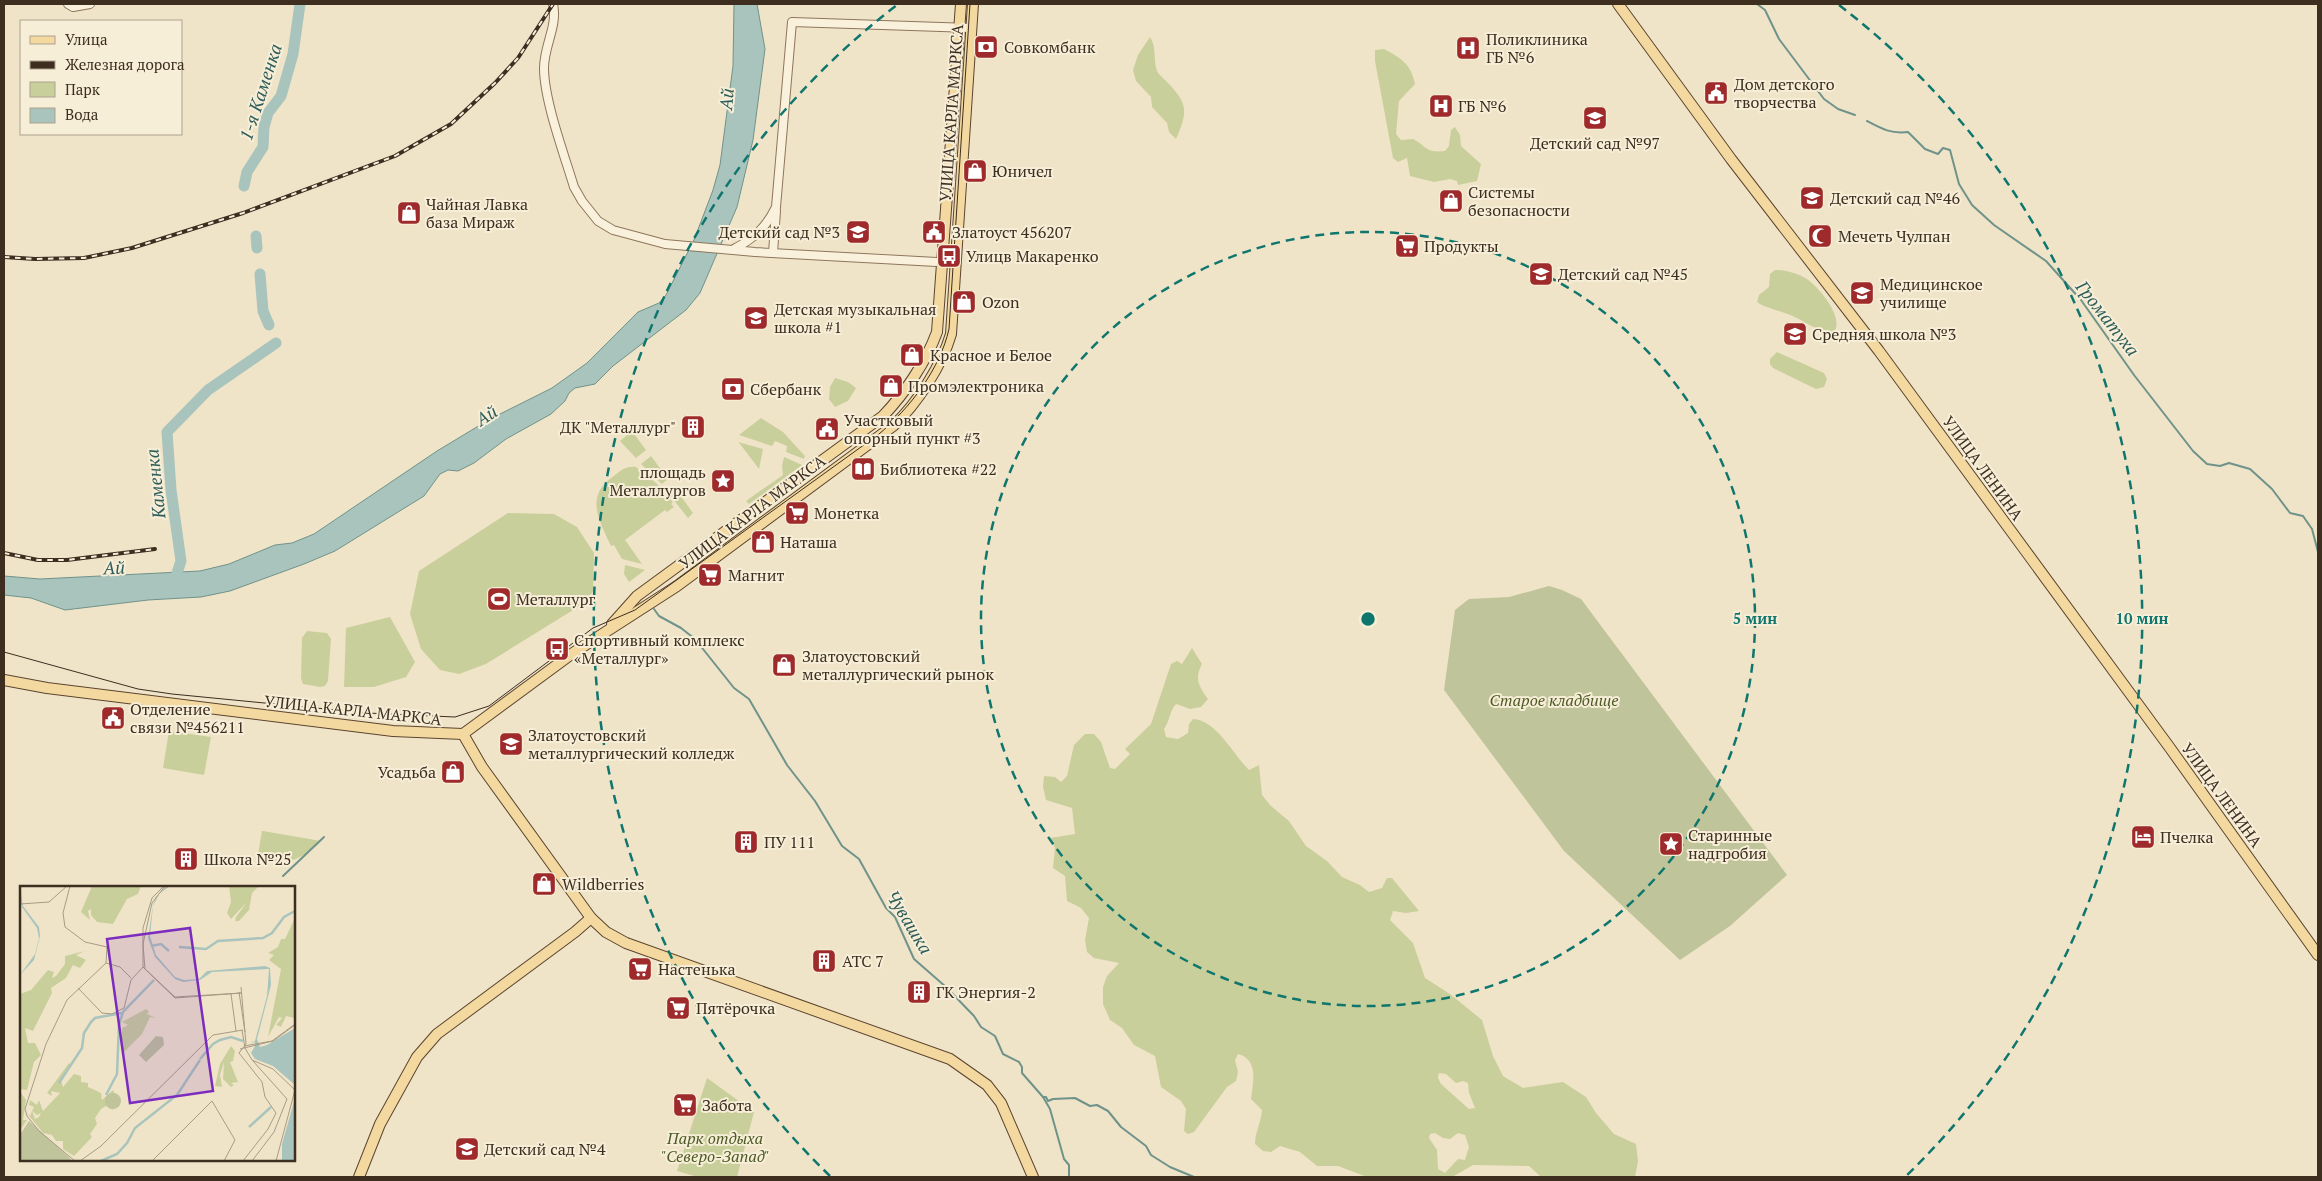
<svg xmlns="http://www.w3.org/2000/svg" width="2322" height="1181" viewBox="0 0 2322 1181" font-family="'PT Serif',serif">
  <rect width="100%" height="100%" fill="#f0e4c8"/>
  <g fill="#c9cf9b" fill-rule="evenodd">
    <path d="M1150 37C1157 47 1153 60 1157 71 1159 75 1164 79 1168 83 1188 104 1188 112 1176 139L1169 132 1167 123 1152 107 1151 97 1136 81 1133 70 1138 55Z"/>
    <path d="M1384 49C1401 58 1411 64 1415 84L1399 101 1396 134 1401 140 1413 139C1428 147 1425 153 1445 151L1449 146 1451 130 1455 127 1460 135 1461 146 1481 164 1477 181 1458 185 1457 181 1450 179 1434 182 1410 176 1407 158 1398 162 1393 158 1375 61V50Z"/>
    <path d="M1775 270C1785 270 1796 273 1805 278 1818 285 1845 318 1834 332 1812 330 1808 322 1790 315 1779 310 1767 309 1757 302L1759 295 1769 287 1770 274Z"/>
    <path d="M1777 352 1824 373 1827 379 1824 387 1816 389 1773 368 1770 364V359Z"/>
    <path d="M835 378 848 382 856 388 848 401 835 407 829 399 830 387Z"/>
    <path d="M761 418 783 432 805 456 804 459 786 452 787 446 775 441 772 446 739 435Z"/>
    <path d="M632 431 646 450 636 458 620 441Z"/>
    <path d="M738 442 763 449 759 469 740 444Z"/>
    <path d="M651 456 668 479 662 484 641 464Z"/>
    <path d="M784 457 802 465 749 504 746 501 783 475 782 466Z"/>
    <path d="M636 467 657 484 673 502 671 504 674 507 667 512 665 510 625 540 642 564 622 559 614 545 611 546C599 520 584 496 614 476 621 470 626 466 636 467Z"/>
    <path d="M675 488 693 513 688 518 668 493Z"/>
    <path d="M508 513 554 514 577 527 594 553 593 592 578 607 486 664 459 674 440 670 421 649 410 614 419 571Z"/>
    <path d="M625 565 645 570 629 582 624 574Z"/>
    <path d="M390 617 415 662 406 677 374 687H344L346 628Z"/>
    <path d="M307 631 327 633 331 639 328 681 325 686 320 687 303 684 301 678 302 638Z"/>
    <path d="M1192 648 1202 664C1194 679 1199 686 1208 699L1201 707 1190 709 1176 704C1169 712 1170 721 1164 729L1166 737 1178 739 1188 733 1189 724 1193 719C1216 720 1233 754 1249 770L1259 765 1262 795 1271 806 1289 821 1306 846 1327 861 1342 877 1360 885 1369 892 1382 888 1387 878H1392L1419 911 1406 913 1393 911 1390 920 1413 943 1425 978 1450 994 1482 1020 1493 1056 1503 1076 1523 1088 1563 1082 1586 1097 1596 1113 1614 1134 1636 1144 1638 1161 1635 1177H1541L1529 1166 1473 1165 1452 1177H1367L1338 1166H1317L1300 1152 1280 1146 1271 1152 1263 1151 1255 1144C1255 1132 1261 1123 1262 1110L1251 1099C1253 1082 1259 1060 1238 1054L1235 1060 1238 1072 1236 1081 1227 1087 1194 1132 1188 1134 1184 1131 1186 1109 1181 1101 1161 1087 1155 1056 1134 1045 1122 1028 1110 1020 1103 1004V987L1107 976 1119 963 1094 958 1087 952 1085 940 1089 918 1081 908 1067 901 1065 876 1053 868 1055 848 1050 838 1075 834 1072 808 1046 800 1043 787 1044 776 1055 777 1061 782 1067 776 1074 745 1085 734H1094L1101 742 1110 768 1115 769 1130 754 1125 749 1151 724 1171 664 1177 661 1182 664ZM1439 1073 1446 1074 1456 1083 1463 1081 1468 1083 1469 1093 1475 1108 1469 1109 1441 1084 1438 1078ZM1435 1133 1443 1138 1450 1139 1458 1133 1465 1135 1469 1147 1465 1160 1458 1159 1445 1173 1438 1169 1437 1150 1429 1138 1430 1134Z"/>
    <path d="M169 731 211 737 204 775 163 768Z"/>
    <path d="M262 831H263L321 841C300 862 285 865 257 860Z"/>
    <path d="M707 1078 754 1112 737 1177H698L677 1171Z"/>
  </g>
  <path fill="#bfc49a" d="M1549 586 1562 590 1581 599 1787 875 1730 926 1680 960 1564 851 1444 690 1455 610 1469 599 1509 597Z"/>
  <path fill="#a9c4bc" stroke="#6f938a" d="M734 4H757L765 49 753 140 737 207 700 293 686 310 613 366 595 384 575 388 569 393 565 401 551 414 506 439 474 463 458 471 448 470 440 474 424 496 335 551 304 564 230 591 201 597 148 600 65 610 31 598 4 595V576L40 579 200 571 229 564 275 545 292 543 314 534 437 451 490 419 552 388 587 363 638 312 659 303 666 295 694 240 713 190 720 165 733 66Z"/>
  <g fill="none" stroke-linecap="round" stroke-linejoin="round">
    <g stroke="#6f938a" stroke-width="2">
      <path d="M1757 4 1765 10 1779 39 1824 99 1838 109 1855 115"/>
      <path d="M1867 121C1882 129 1891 134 1908 132L1925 149 1938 154 1943 148 1950 150 1959 184 1972 205 1994 225 2046 261 2081 300 2134 375 2193 451 2207 464 2220 466 2229 463 2250 469 2272 489 2290 513 2303 516 2312 529 2318 552"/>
      <path d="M654 609 659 616 681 628 695 639 734 688 749 699 787 765 815 801 842 846 859 859 886 908 895 917 914 959 946 987 974 1016 981 1027 995 1036 1003 1054 1019 1062 1022 1067V1073L1043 1097H1046L1048 1101 1053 1099 1075 1098 1090 1106 1097 1105 1108 1111 1121 1127 1146 1146 1151 1155 1170 1167 1194 1177"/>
      <path d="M283 876 324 837"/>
      <path d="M1043 1097 1050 1109 1064 1159 1069 1165V1177"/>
    </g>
    <g stroke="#a9c4bc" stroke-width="11">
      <path d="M244 186 247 172 263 147 264 127 268 113 281 96 293 54 300 4"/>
      <path d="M256 236 257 248"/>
      <path d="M260 274 263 311 269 325"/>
      <path d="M174 582 181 561 171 490 167 432 208 390 276 343"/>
    </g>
    <defs>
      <g id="minor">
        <path d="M68 4 73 7 90 4"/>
        <path d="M553 4C558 26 544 45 544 68 544 100 564 154 574 187L582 201 598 221 613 230 665 244 755 252 955 263"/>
        <path d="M734 249C754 238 766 228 776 207L792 22 971 28"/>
        <path d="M773 253 776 211"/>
      </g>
      <g id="major">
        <path d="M1618 4 1731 159 1879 351 2170 748 2318 955"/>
        <path d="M612 624 637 596 883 416C905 393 926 362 937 332L961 4"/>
        <path d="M4 680 47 688 393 731 463 734 573 653 677 586 893 426C917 404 942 365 951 334L973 4"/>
        <path d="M463 734 482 767 591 918 606 932 626 943 950 1059 987 1085 1001 1103 1033 1177"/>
        <path d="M359 1177 380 1124 417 1057 437 1034 575 932 591 918"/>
      </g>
    </defs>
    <use href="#minor" stroke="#8d765c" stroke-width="10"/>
    <use href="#major" stroke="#5b4430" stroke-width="12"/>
    <use href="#minor" stroke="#faf1dc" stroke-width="8"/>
    <use href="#major" stroke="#f3d9a0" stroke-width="10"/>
    <path stroke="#3d2e20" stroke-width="1" d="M4 652 138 689 172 694 367 713 455 717 489 706 593 628 635 610 879 434C910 408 940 369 949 329L970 4"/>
    <defs>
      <g id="rail">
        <path d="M4 257 35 259 84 258 132 248 243 213 395 156 451 124 495 83 518 58 553 4"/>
        <path d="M4 553 38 560H67L155 549"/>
      </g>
    </defs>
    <use href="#rail" stroke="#3d2e20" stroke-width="4"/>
    <use href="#rail" stroke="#f7eed8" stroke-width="2" stroke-dasharray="5.5" stroke-linecap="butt"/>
  </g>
  <g fill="none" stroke="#0f766e" stroke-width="2.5" stroke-dasharray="9 6">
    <circle cx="1368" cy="619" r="387"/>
    <path d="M830 1176A774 774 0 0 1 897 5M1839 5A774 774 0 0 1 1906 1176"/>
  </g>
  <defs>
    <symbol id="bank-square" viewBox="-11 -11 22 22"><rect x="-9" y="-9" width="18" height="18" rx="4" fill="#9e2a2b" stroke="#f7eed8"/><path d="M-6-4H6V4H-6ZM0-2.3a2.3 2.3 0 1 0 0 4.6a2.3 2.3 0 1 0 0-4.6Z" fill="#fff"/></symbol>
    <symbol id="hospital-square" viewBox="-11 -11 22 22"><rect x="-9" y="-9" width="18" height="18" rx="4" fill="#9e2a2b" stroke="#f7eed8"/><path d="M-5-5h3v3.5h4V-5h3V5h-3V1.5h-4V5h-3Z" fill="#fff"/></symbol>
    <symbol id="civic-square" viewBox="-11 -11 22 22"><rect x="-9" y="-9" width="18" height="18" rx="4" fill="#9e2a2b" stroke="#f7eed8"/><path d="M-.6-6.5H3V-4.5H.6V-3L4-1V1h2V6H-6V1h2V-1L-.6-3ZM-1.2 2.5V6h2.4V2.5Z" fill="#fff"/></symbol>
    <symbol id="school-square" viewBox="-11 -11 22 22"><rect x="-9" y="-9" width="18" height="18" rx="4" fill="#9e2a2b" stroke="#f7eed8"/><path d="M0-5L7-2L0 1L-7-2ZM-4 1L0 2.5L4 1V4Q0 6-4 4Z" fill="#fff"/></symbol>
    <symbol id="shop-square" viewBox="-11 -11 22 22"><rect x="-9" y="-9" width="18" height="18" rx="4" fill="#9e2a2b" stroke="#f7eed8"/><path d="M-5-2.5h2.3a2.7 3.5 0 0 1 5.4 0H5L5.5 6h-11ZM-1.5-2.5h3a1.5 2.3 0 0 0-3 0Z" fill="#fff"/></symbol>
    <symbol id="mosque-square" viewBox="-11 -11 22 22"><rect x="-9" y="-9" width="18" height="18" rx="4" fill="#9e2a2b" stroke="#f7eed8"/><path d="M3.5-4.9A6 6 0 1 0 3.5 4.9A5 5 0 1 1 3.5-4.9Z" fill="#fff"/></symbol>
    <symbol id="supermarket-square" viewBox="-11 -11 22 22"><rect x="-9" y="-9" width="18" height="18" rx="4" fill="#9e2a2b" stroke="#f7eed8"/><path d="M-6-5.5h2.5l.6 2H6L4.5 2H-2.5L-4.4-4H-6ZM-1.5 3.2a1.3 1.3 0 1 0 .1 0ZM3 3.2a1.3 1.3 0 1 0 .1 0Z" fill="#fff"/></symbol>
    <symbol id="bus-square" viewBox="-11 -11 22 22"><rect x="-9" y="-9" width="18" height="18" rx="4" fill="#9e2a2b" stroke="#f7eed8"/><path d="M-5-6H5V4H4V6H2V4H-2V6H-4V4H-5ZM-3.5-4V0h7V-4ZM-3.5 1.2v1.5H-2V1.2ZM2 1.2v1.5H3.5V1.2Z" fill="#fff"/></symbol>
    <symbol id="university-square" viewBox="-11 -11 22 22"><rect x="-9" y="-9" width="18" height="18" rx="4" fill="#9e2a2b" stroke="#f7eed8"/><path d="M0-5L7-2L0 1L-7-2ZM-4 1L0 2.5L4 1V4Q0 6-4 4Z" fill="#fff"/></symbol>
    <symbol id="building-square" viewBox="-11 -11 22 22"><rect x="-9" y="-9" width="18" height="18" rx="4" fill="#9e2a2b" stroke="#f7eed8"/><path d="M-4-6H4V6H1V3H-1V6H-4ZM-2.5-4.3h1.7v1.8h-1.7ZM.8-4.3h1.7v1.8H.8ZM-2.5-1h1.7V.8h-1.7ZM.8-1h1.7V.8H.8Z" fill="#fff"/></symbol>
    <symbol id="library-square" viewBox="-11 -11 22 22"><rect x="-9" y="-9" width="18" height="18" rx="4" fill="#9e2a2b" stroke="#f7eed8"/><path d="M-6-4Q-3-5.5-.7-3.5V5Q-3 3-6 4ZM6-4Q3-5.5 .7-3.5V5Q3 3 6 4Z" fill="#fff"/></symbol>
    <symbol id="sight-square" viewBox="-11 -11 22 22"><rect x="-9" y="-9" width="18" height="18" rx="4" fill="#9e2a2b" stroke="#f7eed8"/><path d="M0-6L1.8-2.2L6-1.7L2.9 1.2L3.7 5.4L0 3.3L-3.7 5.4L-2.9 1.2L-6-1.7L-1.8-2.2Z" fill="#fff"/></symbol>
    <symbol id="stadium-square" viewBox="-11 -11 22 22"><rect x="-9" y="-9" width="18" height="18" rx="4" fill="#9e2a2b" stroke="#f7eed8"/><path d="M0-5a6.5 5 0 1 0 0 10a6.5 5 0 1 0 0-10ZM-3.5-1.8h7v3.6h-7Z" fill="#fff"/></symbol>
    <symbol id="hotel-square" viewBox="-11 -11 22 22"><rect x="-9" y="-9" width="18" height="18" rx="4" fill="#9e2a2b" stroke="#f7eed8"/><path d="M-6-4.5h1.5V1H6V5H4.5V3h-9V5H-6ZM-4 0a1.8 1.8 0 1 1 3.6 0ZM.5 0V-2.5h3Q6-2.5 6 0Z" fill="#fff"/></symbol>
  </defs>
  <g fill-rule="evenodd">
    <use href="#bank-square" x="972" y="33" width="28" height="28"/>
    <use href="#hospital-square" x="1454" y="34" width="28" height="28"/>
    <use href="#civic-square" x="1702" y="79" width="28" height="28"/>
    <use href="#hospital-square" x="1427" y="92" width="28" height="28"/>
    <use href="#school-square" x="1581" y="104" width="28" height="28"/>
    <use href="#shop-square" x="961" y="157" width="28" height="28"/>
    <use href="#school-square" x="1798" y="184" width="28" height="28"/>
    <use href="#shop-square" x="1437" y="187" width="28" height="28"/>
    <use href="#shop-square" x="395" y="199" width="28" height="28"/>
    <use href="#school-square" x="844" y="218" width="28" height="28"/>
    <use href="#civic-square" x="920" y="218" width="28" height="28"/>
    <use href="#mosque-square" x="1806" y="222" width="28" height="28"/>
    <use href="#supermarket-square" x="1393" y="232" width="28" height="28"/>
    <use href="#bus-square" x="935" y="242" width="28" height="28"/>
    <use href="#school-square" x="1527" y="260" width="28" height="28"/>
    <use href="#university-square" x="1848" y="279" width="28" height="28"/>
    <use href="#shop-square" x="950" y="288" width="28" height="28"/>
    <use href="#school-square" x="742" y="304" width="28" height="28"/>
    <use href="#school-square" x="1781" y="320" width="28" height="28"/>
    <use href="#shop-square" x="898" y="341" width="28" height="28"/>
    <use href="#shop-square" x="877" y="372" width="28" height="28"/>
    <use href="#bank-square" x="719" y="375" width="28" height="28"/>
    <use href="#building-square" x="679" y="413" width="28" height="28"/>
    <use href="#civic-square" x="813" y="415" width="28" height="28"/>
    <use href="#library-square" x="849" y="455" width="28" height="28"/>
    <use href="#sight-square" x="709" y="467" width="28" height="28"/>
    <use href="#supermarket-square" x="783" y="499" width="28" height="28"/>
    <use href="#shop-square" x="749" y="528" width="28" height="28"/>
    <use href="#supermarket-square" x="696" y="561" width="28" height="28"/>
    <use href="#stadium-square" x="485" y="585" width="28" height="28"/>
    <use href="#bus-square" x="543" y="635" width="28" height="28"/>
    <use href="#shop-square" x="770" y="651" width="28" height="28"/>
    <use href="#civic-square" x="99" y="704" width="28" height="28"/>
    <use href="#university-square" x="497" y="730" width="28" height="28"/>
    <use href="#shop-square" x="439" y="758" width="28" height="28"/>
    <use href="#hotel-square" x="2129" y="823" width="28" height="28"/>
    <use href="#building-square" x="732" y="828" width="28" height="28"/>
    <use href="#sight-square" x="1657" y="830" width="28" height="28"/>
    <use href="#building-square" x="172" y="845" width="28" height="28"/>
    <use href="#shop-square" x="530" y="870" width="28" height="28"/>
    <use href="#building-square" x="810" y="947" width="28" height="28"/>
    <use href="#supermarket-square" x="626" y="955" width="28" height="28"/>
    <use href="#building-square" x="905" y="978" width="28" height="28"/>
    <use href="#supermarket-square" x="664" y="994" width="28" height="28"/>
    <use href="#supermarket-square" x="671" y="1091" width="28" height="28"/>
    <use href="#school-square" x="453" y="1135" width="28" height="28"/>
  </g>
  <g text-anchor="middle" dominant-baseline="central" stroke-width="4" stroke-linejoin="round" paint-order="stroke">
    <g font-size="16" fill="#3d2e20" stroke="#f7eed8" text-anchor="start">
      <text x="1486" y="39">Поликлиника<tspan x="1486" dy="18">ГБ №6</tspan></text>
      <text x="1004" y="47">Совкомбанк</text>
      <text x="1734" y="84">Дом детского<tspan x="1734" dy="18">творчества</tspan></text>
      <text x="1458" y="106">ГБ №6</text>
      <text x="1595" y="143" text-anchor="middle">Детский сад №97</text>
      <text x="992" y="171">Юничел</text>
      <text x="1468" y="192">Системы<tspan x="1468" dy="18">безопасности</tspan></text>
      <text x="1830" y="198">Детский сад №46</text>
      <text x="426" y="204">Чайная Лавка<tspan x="426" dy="18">база Мираж</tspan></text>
      <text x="840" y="232" text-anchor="end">Детский сад №3</text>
      <text x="952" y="232">Златоуст 456207</text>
      <text x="1838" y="236">Мечеть Чулпан</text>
      <text x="1424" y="246">Продукты</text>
      <text x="966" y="256">Улицв Макаренко</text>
      <text x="1558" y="274">Детский сад №45</text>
      <text x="1880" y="284">Медицинское<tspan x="1880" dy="18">училище</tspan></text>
      <text x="982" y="302">Ozon</text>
      <text x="774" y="309">Детская музыкальная<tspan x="774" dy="18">школа #1</tspan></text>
      <text x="1812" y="334">Средняя школа №3</text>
      <text x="930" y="355">Красное и Белое</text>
      <text x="908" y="386">Промэлектроника</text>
      <text x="750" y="389">Сбербанк</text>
      <text x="844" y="420">Участковый<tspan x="844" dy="18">опорный пункт #3</tspan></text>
      <text x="676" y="427" text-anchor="end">ДК "Металлург"</text>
      <text x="880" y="469">Библиотека #22</text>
      <text x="706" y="472" text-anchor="end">площадь<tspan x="706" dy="18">Металлургов</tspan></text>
      <text x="814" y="513">Монетка</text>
      <text x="780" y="542">Наташа</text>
      <text x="728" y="575">Магнит</text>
      <text x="516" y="599">Металлург</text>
      <text x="574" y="640">Спортивный комплекс<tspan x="574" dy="18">«Металлург»</tspan></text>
      <text x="802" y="656">Златоустовский<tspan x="802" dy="18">металлургический рынок</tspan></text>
      <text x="130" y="709">Отделение<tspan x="130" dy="18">связи №456211</tspan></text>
      <text x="528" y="735">Златоустовский<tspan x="528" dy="18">металлургический колледж</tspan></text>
      <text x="436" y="772" text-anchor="end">Усадьба</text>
      <text x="1688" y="835">Старинные<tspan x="1688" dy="18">надгробия</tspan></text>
      <text x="2160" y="837">Пчелка</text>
      <text x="764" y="842">ПУ 111</text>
      <text x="204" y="859">Школа №25</text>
      <text x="562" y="884">Wildberries</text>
      <text x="842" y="961">АТС 7</text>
      <text x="658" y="969">Настенька</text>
      <text x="936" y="992">ГК Энергия-2</text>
      <text x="696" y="1008">Пятёрочка</text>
      <text x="702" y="1105">Забота</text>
      <text x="484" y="1149">Детский сад №4</text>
    </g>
    <g font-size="16" fill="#3d2e20" stroke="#f7eed8">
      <text transform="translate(951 113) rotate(-86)">УЛИЦА КАРЛА МАРКСА</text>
      <text transform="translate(1983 468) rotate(54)">УЛИЦА ЛЕНИНА</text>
      <text transform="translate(752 512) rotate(-37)">УЛИЦА КАРЛА МАРКСА</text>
      <text transform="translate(353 710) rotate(6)">УЛИЦА КАРЛА МАРКСА</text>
      <text transform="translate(2222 795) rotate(54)">УЛИЦА ЛЕНИНА</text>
    </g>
    <g font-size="16" font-style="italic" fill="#4d5a26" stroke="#f7eed8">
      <text x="1554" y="700">Старое кладбище</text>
      <text x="715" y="1138">Парк отдыха<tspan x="715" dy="18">"Северо-Запад"</tspan></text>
    </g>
    <g font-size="18" font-style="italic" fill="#2f5d5a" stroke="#f7eed8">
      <text transform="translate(260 92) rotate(-72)">1-я Каменка</text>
      <text transform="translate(726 99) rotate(-85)">Ай</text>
      <text transform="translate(2108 318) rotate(52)">Громатуха</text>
      <text transform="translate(486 415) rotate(-33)">Ай</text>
      <text transform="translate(155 484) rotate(-96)">Каменка</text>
      <text transform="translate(114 567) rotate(-3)">Ай</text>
      <text transform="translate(910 922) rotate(59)">Чувашка</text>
    </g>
  </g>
  <g transform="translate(20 886)">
    <rect width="275" height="275" fill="#f0e4c8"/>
    <path d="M72 0H121L118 8 107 13 93 38 77 36 71 29V23L68 25 70 34 61 26ZM209 0H239L232 7 229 24 219 35H215L216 31 227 16 211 33 207 27 211 16ZM275 32 274 132 266 130 261 141 256 139 262 132 259 131 248 151 261 83 249 74 254 69 248 67 258 61 261 53H265ZM65 65 56 69 66 74 60 82 53 79 46 92 31 102 32 107 13 145 5 142 8 157H15L21 169 14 176 7 204 0 203V108L11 104 28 84 34 86 32 92 36 90 45 78V70ZM126 123 129 125 127 128 136 132 130 131 122 148 102 168V142L108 139 102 136ZM211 160 215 165 213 175 210 176 218 196 211 197 214 199 211 201 203 193 204 176 200 189 202 201 195 200 200 178ZM49 177 51 180 41 194 43 201 54 188 61 190V196L68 197V201L81 207 82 214 93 204 97 212 93 224 86 220 81 223 75 232 77 238 70 248 72 251 54 270 43 263V255H36L32 249 23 247 6 226 10 230 12 225 15 233 19 231 21 227 17 229 12 225 14 221 9 219 10 214 17 219 19 214 23 225 40 207 31 205 32 210 27 207ZM1 207 6 214 3 234H7L0 244Z" fill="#c9cf9b"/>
    <path d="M136 150 143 151 144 159 126 176 119 169ZM85 215a8 8 0 1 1 16 0a8 8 0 1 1-16 0ZM9 235 49 271 52 275H0V249Z" fill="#bfc49a"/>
    <path d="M146 0H150L139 8 133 20 130 50 136 69 155 91 164 94 179 93 187 85 245 80 250 82 251 99 237 153 240 161 247 159 275 142V199L253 180 235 173 231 167 235 160V156L230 157 235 155 247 110 249 83 192 86 180 94 163 96 155 93 135 71 128 52 133 19 136 11ZM0 1 3 20 19 41 20 50 14 74 0 89 15 68 19 52 17 42 2 21ZM275 212V275H262V258Z" fill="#a9c4bc"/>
    <path fill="none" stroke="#a9c4bc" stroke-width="2.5" d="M131 60 141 58 149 65M159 61 186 63 198 55 243 52 252 47 264 31 275 25M180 173 193 158 200 154 211 151 223 155M39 197 62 162 64 147 71 136 75 132 102 127M86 209 97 188 99 139 103 126 134 94M229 241 251 221M81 275 97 268 107 257 115 242 157 209 180 174"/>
    <path fill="none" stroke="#a89b85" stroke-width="1" d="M50 0 43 27 45 41 65 56 87 61 86 77M144 0 132 12 123 42V81L155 112 221 107M145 0 132 17 123 58 125 83 155 111 222 107M0 18 29 16 47 0M86 77 100 81 111 92M221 101 226 158 219 167 242 196 245 211 256 227 248 243 223 275M58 102 82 127 92 128 104 122 111 94 123 81M219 106 225 146M211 108 216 145M222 144 225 162 232 174 253 183 275 204 256 275M224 160 252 155 275 138M220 163 253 155 275 139M55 275 19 245 7 230 5 223 26 158 47 114 86 77M60 275 81 260 193 149 223 144M132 275 192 215 215 254 204 275M232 275 254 246 267 213 233 175"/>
    <path fill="#7b2cbf" fill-opacity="0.15" stroke="#7b2cbf" stroke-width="2.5" d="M170 42 193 205 110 217 87 53Z"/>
    <rect width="275" height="275" fill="none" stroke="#3d2e20" stroke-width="2.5"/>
  </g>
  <circle cx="1368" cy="619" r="8" fill="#0f766e" stroke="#f7eed8" stroke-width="2.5"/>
  <g font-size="15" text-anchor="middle" font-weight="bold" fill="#0f766e" stroke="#f7eed8" stroke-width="4" stroke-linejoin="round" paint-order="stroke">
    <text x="1755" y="624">5 мин</text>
    <text x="2142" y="624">10 мин</text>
  </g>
  <rect width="2322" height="1181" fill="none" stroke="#3d2e20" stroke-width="10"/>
  <rect x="20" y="20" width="162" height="115" fill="#f7eed8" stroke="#ada18e"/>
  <rect x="30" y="36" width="25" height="8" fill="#f3d9a0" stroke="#ada18e"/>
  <text x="65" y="45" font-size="15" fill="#3d2e20">Улица</text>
  <rect x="30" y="61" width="25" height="8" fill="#3d2e20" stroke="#ada18e"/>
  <text x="65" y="70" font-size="15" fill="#3d2e20">Железная дорога</text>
  <rect x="30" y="82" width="25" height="15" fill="#c9cf9b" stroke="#ada18e"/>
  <text x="65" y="95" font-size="15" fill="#3d2e20">Парк</text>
  <rect x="30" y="108" width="25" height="15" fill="#a9c4bc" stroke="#ada18e"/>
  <text x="65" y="120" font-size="15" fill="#3d2e20">Вода</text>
</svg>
